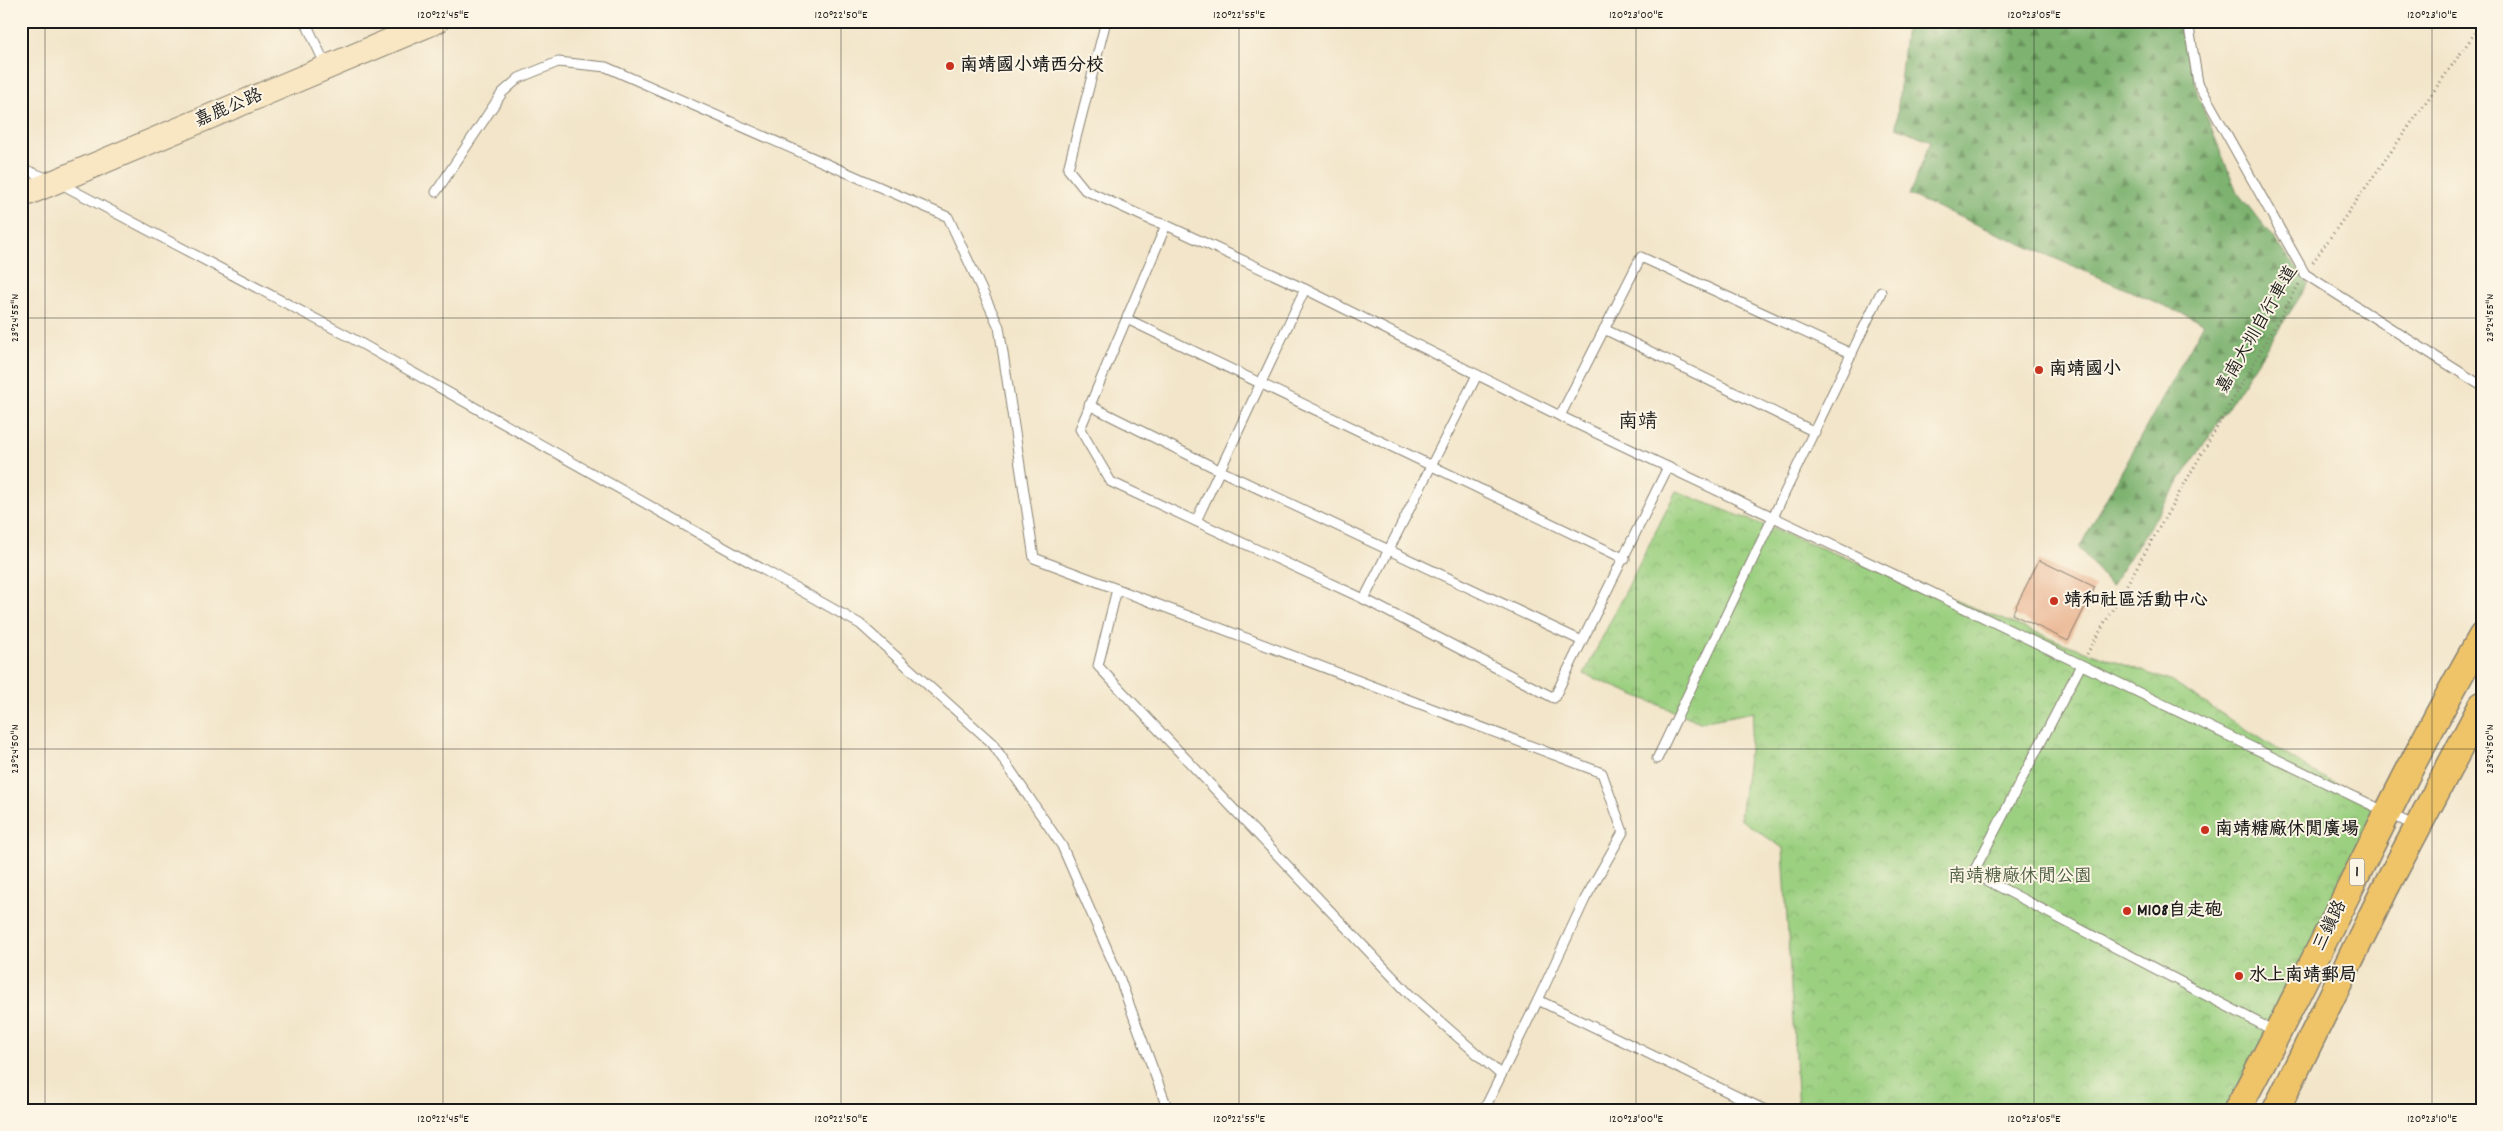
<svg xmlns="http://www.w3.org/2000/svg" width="2503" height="1131" viewBox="0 0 2503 1131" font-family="Dekko,'LXGW WenKai TC',sans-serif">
  <defs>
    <pattern id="forest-firs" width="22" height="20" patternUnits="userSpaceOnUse" patternTransform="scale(1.25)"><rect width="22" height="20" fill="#7db26f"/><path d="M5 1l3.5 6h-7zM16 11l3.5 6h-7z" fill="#66905a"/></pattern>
    <pattern id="park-crowns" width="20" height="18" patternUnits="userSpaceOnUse" patternTransform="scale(1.25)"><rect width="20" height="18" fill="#9cd081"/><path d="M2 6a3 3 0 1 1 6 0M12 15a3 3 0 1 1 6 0" fill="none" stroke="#86b26f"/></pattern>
  </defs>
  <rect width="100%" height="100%" fill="#fcf5e5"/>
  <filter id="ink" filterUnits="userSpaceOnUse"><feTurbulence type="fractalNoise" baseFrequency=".02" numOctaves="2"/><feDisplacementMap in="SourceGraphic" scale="10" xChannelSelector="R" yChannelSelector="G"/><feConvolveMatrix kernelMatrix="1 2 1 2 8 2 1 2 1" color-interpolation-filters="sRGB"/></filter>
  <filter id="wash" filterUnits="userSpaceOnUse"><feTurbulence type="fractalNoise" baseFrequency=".0096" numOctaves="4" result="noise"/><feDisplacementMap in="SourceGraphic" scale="20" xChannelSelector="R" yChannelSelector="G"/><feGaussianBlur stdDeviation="1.12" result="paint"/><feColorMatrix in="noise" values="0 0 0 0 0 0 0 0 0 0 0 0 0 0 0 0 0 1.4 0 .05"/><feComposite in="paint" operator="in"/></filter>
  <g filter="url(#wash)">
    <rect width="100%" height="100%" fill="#f2e5c9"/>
    <path fill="url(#forest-firs)" stroke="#4c6746" d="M1906 21H2184L2198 96 2237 192 2309 283 2111 586 2079 548 2204 323 1909 195 1931 141 1896 127Z"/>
    <path fill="url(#park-crowns)" stroke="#5c764e" d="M1676 491 2063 643 2170 681 2312 771 2388 813 2225 1110H1798L1783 848 1740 819 1754 712 1700 722 1584 674Z"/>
    <g id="blocks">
      <path fill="#e9b18d" d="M2039 560 2095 587 2068 641 2012 614Z"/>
    </g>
  </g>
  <g filter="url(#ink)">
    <use href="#blocks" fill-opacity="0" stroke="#878072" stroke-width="1"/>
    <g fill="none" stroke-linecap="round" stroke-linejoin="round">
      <defs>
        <g id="service">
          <path d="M305 21 326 66"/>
          <path d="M1106 21 1068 169 1085 190 1153 221 1166 225 1305 289 1560 416 1906 580 2415 826"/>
          <path d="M2188 21 2198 83 2305 274 2482 386"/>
          <path d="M21 168 49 179"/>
          <path d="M61 184 346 335 860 624 992 743 1062 846 1118 974 1168 1110"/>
          <path d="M436 192 502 93 519 78 558 62 606 67 948 217 999 327 1034 558 1117 589"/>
          <path d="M1166 225 1080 429 1111 482 1364 599 1554 698 1668 467"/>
          <path d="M1127 319 1625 559"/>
          <path d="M1604 329 1815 432"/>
          <path d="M1089 405 1221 471 1582 641"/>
          <path d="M1560 416 1641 257 1852 354"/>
          <path d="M1196 521 1305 289"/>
          <path d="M1364 599 1477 375"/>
          <path d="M2081 665 1973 873 2276 1032"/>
          <path d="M1657 759 1881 292"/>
          <path d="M1500 1074 1410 995 1098 666 1117 589 1602 773 1623 832 1585 899 1538 1000"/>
          <path d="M1484 1110 1538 1000 1765 1110"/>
        </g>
        <path id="secondary" d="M21 196 437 21"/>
        <g id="primary">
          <path d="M2237 1110C2322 953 2393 790 2482 636"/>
          <path d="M2276 1110 2385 889 2482 705"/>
        </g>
      </defs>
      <use href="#service" stroke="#878072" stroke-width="11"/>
      <use href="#secondary" stroke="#878072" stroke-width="26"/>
      <use href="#primary" stroke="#878072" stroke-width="29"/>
      <g stroke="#878072" stroke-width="3" stroke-dasharray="1 4" stroke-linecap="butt">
        <path d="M2313 262 2482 23"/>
        <path d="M2087 654 2299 284"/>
      </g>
      <use href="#service" stroke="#fff" stroke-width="9"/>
      <use href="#secondary" stroke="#f9e7c3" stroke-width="24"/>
      <use href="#primary" stroke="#efc469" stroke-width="26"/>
    </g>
  </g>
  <path fill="none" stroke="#1c1c1c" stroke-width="1" stroke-opacity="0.45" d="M45 21V1110M443 21V1110M841 21V1110M1239 21V1110M1636 21V1110M2034 21V1110M2432 21V1110M21 318H2482M21 749H2482"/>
  <g fill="#c8321e" stroke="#fcf5e5" stroke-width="2">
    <circle cx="950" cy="66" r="5"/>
    <circle cx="2039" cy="370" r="5"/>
    <circle cx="2054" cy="601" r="5"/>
    <circle cx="2205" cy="830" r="5"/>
    <circle cx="2127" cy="911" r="5"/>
    <circle cx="2239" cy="976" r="5"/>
  </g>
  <g text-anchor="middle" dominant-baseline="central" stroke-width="4" stroke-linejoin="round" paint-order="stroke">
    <rect fill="#fcf5e5" stroke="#5f5d58" stroke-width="1" x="2349.5" y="858.5" width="15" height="27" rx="4"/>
    <g font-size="16" font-weight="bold" fill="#1c1c1c">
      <text x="2357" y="872">1</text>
    </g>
    <g font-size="18" font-weight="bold" fill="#1c1c1c" stroke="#fcf5e5" text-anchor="start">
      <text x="960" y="66">南靖國小靖西分校</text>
      <text x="2049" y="370">南靖國小</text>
      <text x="2064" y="601">靖和社區活動中心</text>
      <text x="2215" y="830">南靖糖廠休閒廣場</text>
      <text x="2137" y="911">M108自走砲</text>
      <text x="2249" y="976">水上南靖郵局</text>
    </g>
    <g font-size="18" fill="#1c1c1c" stroke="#fcf5e5">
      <text transform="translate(229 109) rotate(-23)">嘉鹿公路</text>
      <text transform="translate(2258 330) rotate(-60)">嘉南大圳自行車道</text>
      <text transform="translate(2331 926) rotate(-64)">三鎮路</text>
    </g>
    <g font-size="18" fill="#495b3f" stroke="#fcf5e5">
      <text x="2020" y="877">南靖糖廠休閒公園</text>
    </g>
    <g font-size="20" fill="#1c1c1c" stroke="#fcf5e5">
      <text x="1638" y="423">南靖</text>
    </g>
  </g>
  <rect width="2503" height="1131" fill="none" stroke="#fcf5e5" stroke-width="55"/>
  <rect x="28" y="28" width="2448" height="1076" fill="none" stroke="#1c1c1c" stroke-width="2"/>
  <g font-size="12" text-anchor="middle" fill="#1c1c1c">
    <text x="443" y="18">120°22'45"E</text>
    <text x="841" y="18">120°22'50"E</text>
    <text x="1239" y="18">120°22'55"E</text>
    <text x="1636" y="18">120°23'00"E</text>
    <text x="2034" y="18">120°23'05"E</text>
    <text x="2432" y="18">120°23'10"E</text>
    <text transform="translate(14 318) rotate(-90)" y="4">23°24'55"N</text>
    <text transform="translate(2489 318) rotate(-90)" y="4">23°24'55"N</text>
    <text transform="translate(14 749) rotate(-90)" y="4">23°24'50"N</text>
    <text transform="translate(2489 749) rotate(-90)" y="4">23°24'50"N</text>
    <text x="443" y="1122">120°22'45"E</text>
    <text x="841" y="1122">120°22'50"E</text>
    <text x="1239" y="1122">120°22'55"E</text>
    <text x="1636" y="1122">120°23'00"E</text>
    <text x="2034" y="1122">120°23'05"E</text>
    <text x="2432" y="1122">120°23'10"E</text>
  </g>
</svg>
